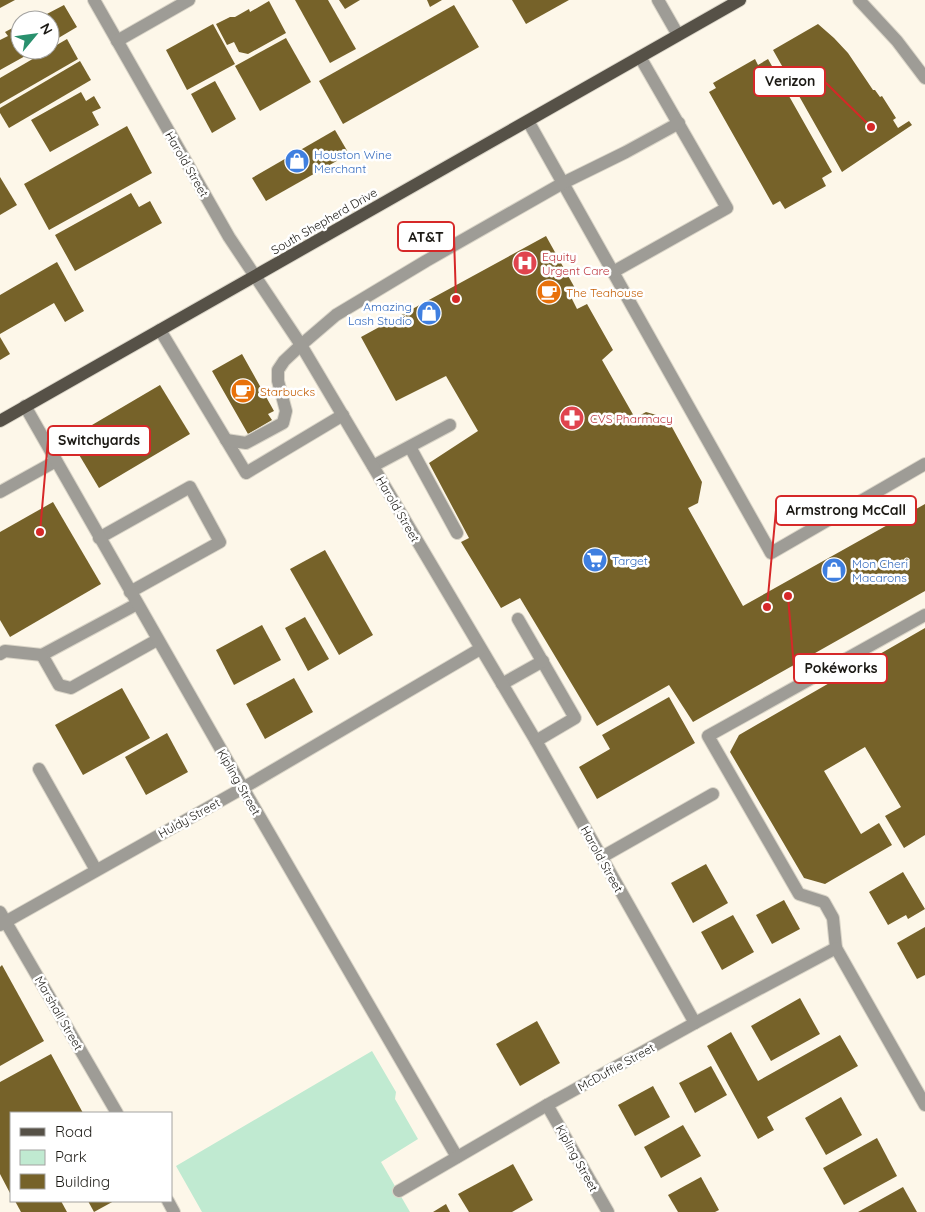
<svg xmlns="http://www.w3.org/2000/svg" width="925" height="1212" viewBox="0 0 925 1212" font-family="Quicksand,sans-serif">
  <rect width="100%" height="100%" fill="#fdf7e9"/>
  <path fill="#c0ead1" d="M372 1051 396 1092 395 1099 418 1139 381 1162 410 1212H202L176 1166Z"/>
  <g fill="#766229">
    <path d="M0 0H15L0 8Z"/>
    <path d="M295 0H328L356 49 330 63Z"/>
    <path d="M339 0H360L345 9Z"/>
    <path d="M427 0H442L430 7Z"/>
    <path d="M512 0H569L526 24Z"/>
    <path d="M269 1 286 33 248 54 239 52 234 42 227 45 216 24 230 17H235L249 9 250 12Z"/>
    <path d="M64 5 77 27 50 43V20H28L41 13 43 16Z"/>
    <path d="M454 5 479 47 343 124 319 81Z"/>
    <path d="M20 24V50H36L0 70V40L8 36 5 32Z"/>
    <path d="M213 24 235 64 187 90 166 50Z"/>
    <path d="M818 24 834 38 848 53 873 90H875L880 97 882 96 896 118 893 120 898 128 909 121 912 125 842 172 773 50Z"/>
    <path d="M286 38 311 82 260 111 235 66Z"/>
    <path d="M67 39 78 59 0 104V78Z"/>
    <path d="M755 59 758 65 768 59 832 172 822 178 826 186 785 209 780 201 773 205 709 92 716 88 713 83Z"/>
    <path d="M80 61 91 80 9 128 0 113V108Z"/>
    <path d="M215 81 236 119 212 133 191 94Z"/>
    <path d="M81 92 86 101 94 96 101 108 92 112 99 125 50 152 31 120Z"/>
    <path d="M127 126 152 173 49 230 24 184Z"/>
    <path d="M335 130 349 154 266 201 252 178Z"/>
    <path d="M0 177 17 205 0 215Z"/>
    <path d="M131 193 139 207 150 201 162 223 75 271 55 235Z"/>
    <path d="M546 236 576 290 569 293 577 309 587 304 613 350 602 360 635 418 646 412 667 418 702 482 698 503 688 508 743 606 925 504V591L693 722 669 685 597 726 520 598 501 608 461 542 469 538 429 463 478 431 446 376 396 401 361 337Z"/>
    <path d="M57 262 84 311 65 322 54 303 0 334V295Z"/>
    <path d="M0 337 10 354 0 360Z"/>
    <path d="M242 354 274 411 268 414 272 420 248 434 212 371Z"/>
    <path d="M160 385 190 434 99 488 72 443 75 435Z"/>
    <path d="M53 502 101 584 10 637 0 620V532Z"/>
    <path d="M325 550 373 635 339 655 290 569Z"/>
    <path d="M305 617 329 659 308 671 285 628Z"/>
    <path d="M262 625 281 660 234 685 216 650Z"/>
    <path d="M925 628V835L904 848 885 816 901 807 865 747 824 771 861 834 879 823 892 845 825 884 804 878 730 752 739 735Z"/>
    <path d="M294 678 313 712 265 739 246 704Z"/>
    <path d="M122 688 150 738 83 775 55 725Z"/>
    <path d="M669 697 695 743 597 799 579 767 610 749 602 735Z"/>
    <path d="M167 733 188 772 146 795 125 757Z"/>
    <path d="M706 864 728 903 693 923 671 883Z"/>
    <path d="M903 872 925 909 908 919 906 915 888 925 869 892Z"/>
    <path d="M784 900 800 929 772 944 756 915Z"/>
    <path d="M733 915 754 952 722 970 701 932Z"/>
    <path d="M925 927V975L917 979 897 943Z"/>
    <path d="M2 965 44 1041 0 1066V967Z"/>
    <path d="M800 998 820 1034 771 1061 751 1026Z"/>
    <path d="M537 1021 560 1063 520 1086 496 1044Z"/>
    <path d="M731 1032 758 1081 840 1035 858 1066 767 1117 774 1130 758 1139 707 1046Z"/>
    <path d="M51 1054 83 1113H11V1195L0 1174V1082Z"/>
    <path d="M711 1066 727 1095 695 1113 679 1083Z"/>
    <path d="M653 1086 670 1117 635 1136 618 1105Z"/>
    <path d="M841 1097 862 1135 826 1155 805 1118Z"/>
    <path d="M683 1125 701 1156 661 1178 644 1147Z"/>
    <path d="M877 1138 897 1176 844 1205 823 1168Z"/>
    <path d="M513 1164 533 1200 512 1212H469L458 1194Z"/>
    <path d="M701 1177 719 1210 715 1212H678L668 1195Z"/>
    <path d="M903 1187 917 1212H858Z"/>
    <path d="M15 1201H61L67 1212H21Z"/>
    <path d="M88 1201H114L94 1212Z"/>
    <path d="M446 1204 450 1212H433Z"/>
  </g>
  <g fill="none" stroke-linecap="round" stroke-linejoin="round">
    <defs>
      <g id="service">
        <path d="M658 0 678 35"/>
        <path d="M859 0 897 41 925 78"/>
        <path d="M528 121 771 553 925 464"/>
        <path d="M613 272 727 208 640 57"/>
        <path d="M160 330 246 473 343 415"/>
        <path d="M226 440 246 443 283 423 286 411 278 381V370L284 361 301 345 336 315 426 261 563 183 626 152 679 123"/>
        <path d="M410 447 457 533"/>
        <path d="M373 466 450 425"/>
        <path d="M0 492 56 461"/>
        <path d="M99 538 190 487 220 542 130 592"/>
        <path d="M137 604 42 655 59 685 71 688 157 640"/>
        <path d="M518 619 575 718 536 741"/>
        <path d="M0 654 5 651 42 655"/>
        <path d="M502 684 543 661"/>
        <path d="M39 769 96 870"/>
        <path d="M602 857 713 794"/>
        <path d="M836 948 833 918 824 902 799 894 708 736 925 615"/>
      </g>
      <g id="minor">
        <path d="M94 0 229 237 301 345 536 741 695 1023"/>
        <path d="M117 41 189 0"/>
        <path d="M25 406 243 788 457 1157"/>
        <path d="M0 912 117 1113"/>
        <path d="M0 925 243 788 480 649"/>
        <path d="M547 1105 608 1212"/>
        <path d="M399 1191 547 1105 695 1023 836 948 925 1105"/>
        <path d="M168 1201 174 1212"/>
      </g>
      <path id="primary" d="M0 421 740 0"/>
    </defs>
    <use href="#service" stroke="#d9d4c7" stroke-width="14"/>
    <use href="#minor" stroke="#d9d4c7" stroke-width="14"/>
    <use href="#primary" stroke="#d9d4c7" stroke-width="14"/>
    <use href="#service" stroke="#9e9c96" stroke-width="12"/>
    <use href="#minor" stroke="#9e9c96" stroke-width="12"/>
    <use href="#primary" stroke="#565147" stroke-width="12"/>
  </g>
  <defs>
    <symbol id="shop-disc" viewBox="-11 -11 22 22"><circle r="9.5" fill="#3f7fe0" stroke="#fff"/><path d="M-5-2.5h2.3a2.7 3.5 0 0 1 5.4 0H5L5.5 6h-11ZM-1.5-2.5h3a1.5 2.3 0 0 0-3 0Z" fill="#fff"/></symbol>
    <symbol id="hospital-disc" viewBox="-11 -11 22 22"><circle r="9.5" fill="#e0444e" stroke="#fff"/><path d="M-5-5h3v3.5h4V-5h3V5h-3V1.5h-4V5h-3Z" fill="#fff"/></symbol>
    <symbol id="cafe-disc" viewBox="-11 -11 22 22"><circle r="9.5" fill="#e8710a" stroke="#fff"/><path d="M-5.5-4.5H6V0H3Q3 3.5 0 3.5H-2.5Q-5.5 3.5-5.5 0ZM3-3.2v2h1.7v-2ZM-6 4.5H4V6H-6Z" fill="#fff"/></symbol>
    <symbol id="pharmacy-disc" viewBox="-11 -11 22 22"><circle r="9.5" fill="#e0444e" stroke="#fff"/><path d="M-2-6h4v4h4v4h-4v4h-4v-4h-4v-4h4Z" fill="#fff"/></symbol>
    <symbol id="supermarket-disc" viewBox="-11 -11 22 22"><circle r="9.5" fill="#3f7fe0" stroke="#fff"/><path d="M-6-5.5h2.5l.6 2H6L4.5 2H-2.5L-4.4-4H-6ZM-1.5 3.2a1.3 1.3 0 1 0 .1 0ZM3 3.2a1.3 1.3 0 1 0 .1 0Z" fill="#fff"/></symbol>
  </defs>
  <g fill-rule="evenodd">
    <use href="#shop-disc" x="283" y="147" width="28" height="28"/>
    <use href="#hospital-disc" x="511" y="249" width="28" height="28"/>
    <use href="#cafe-disc" x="535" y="278" width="28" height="28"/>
    <use href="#shop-disc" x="415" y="299" width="28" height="28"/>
    <use href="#cafe-disc" x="229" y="377" width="28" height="28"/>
    <use href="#pharmacy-disc" x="558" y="404" width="28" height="28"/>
    <use href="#supermarket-disc" x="581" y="546" width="28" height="28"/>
    <use href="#shop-disc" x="820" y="556" width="28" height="28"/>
  </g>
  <g text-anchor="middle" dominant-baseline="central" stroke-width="5" stroke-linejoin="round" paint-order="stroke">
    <g font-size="12" fill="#366cbe" stroke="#fff" text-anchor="start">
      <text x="314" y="154">Houston Wine<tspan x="314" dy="14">Merchant</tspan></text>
      <text x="412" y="306" text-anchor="end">Amazing<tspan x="412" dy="14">Lash Studio</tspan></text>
      <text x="612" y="560">Target</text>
      <text x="852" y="563">Mon Cheri<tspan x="852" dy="14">Macarons</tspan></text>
    </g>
    <g font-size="12" fill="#1c1a15" stroke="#fff">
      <text transform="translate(187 164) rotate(60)">Harold Street</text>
      <text transform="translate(324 221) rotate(-30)">South Shepherd Drive</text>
      <text transform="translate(398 509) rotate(60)">Harold Street</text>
      <text transform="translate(239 782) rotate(60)">Kipling Street</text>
      <text transform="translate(189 818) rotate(-29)">Huldy Street</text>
      <text transform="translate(602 859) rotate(61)">Harold Street</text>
      <text transform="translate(59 1013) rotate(60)">Marshall Street</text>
      <text transform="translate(616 1067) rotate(-29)">McDuffie Street</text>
      <text transform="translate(577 1158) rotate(61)">Kipling Street</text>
    </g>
    <g font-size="12" fill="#be3a42" stroke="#fff" text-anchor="start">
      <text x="542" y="256">Equity<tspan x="542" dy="14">Urgent Care</tspan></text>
      <text x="590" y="418">CVS Pharmacy</text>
    </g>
    <g font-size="12" fill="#c56008" stroke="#fff" text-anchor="start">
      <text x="566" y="292">The Teahouse</text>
      <text x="260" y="391">Starbucks</text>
    </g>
  </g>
  <path fill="none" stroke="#d62828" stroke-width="2" d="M871 127L825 82M456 299L454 237M40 532L48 440M767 607L776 510M788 596L794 668"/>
  <g fill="#d62828" stroke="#fff" stroke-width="2">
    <circle cx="871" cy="127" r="5"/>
    <circle cx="456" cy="299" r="5"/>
    <circle cx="40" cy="532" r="5"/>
    <circle cx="767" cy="607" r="5"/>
    <circle cx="788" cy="596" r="5"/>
  </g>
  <g fill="#fff" stroke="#d62828" stroke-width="2">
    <rect x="754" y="67" width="71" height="29" rx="5"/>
    <rect x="398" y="222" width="56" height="29" rx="5"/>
    <rect x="48" y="426" width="102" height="29" rx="5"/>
    <rect x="776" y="496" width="140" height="29" rx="5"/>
    <rect x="794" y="654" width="93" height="29" rx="5"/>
  </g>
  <g font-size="14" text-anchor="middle" font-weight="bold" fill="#1c1a15">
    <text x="790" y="86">Verizon</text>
    <text x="426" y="242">AT&amp;T</text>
    <text x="99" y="445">Switchyards</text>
    <text x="846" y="515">Armstrong McCall</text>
    <text x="841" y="673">Pokéworks</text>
  </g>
  <rect x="10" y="1112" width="162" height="90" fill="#ffffff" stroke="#a4a3a1"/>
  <rect x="20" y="1128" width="25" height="8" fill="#565147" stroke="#a4a3a1"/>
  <text x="55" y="1137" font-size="15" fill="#1c1a15">Road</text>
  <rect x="20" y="1150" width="25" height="15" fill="#c0ead1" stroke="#a4a3a1"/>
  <text x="55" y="1162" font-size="15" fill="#1c1a15">Park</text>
  <rect x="20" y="1174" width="25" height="15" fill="#766229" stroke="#a4a3a1"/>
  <text x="55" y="1187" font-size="15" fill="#1c1a15">Building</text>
  <g transform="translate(35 35) rotate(61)"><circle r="24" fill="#ffffff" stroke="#a4a3a1"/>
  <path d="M0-4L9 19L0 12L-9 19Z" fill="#29906d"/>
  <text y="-8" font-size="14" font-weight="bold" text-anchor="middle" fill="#1c1a15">N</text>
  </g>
</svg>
